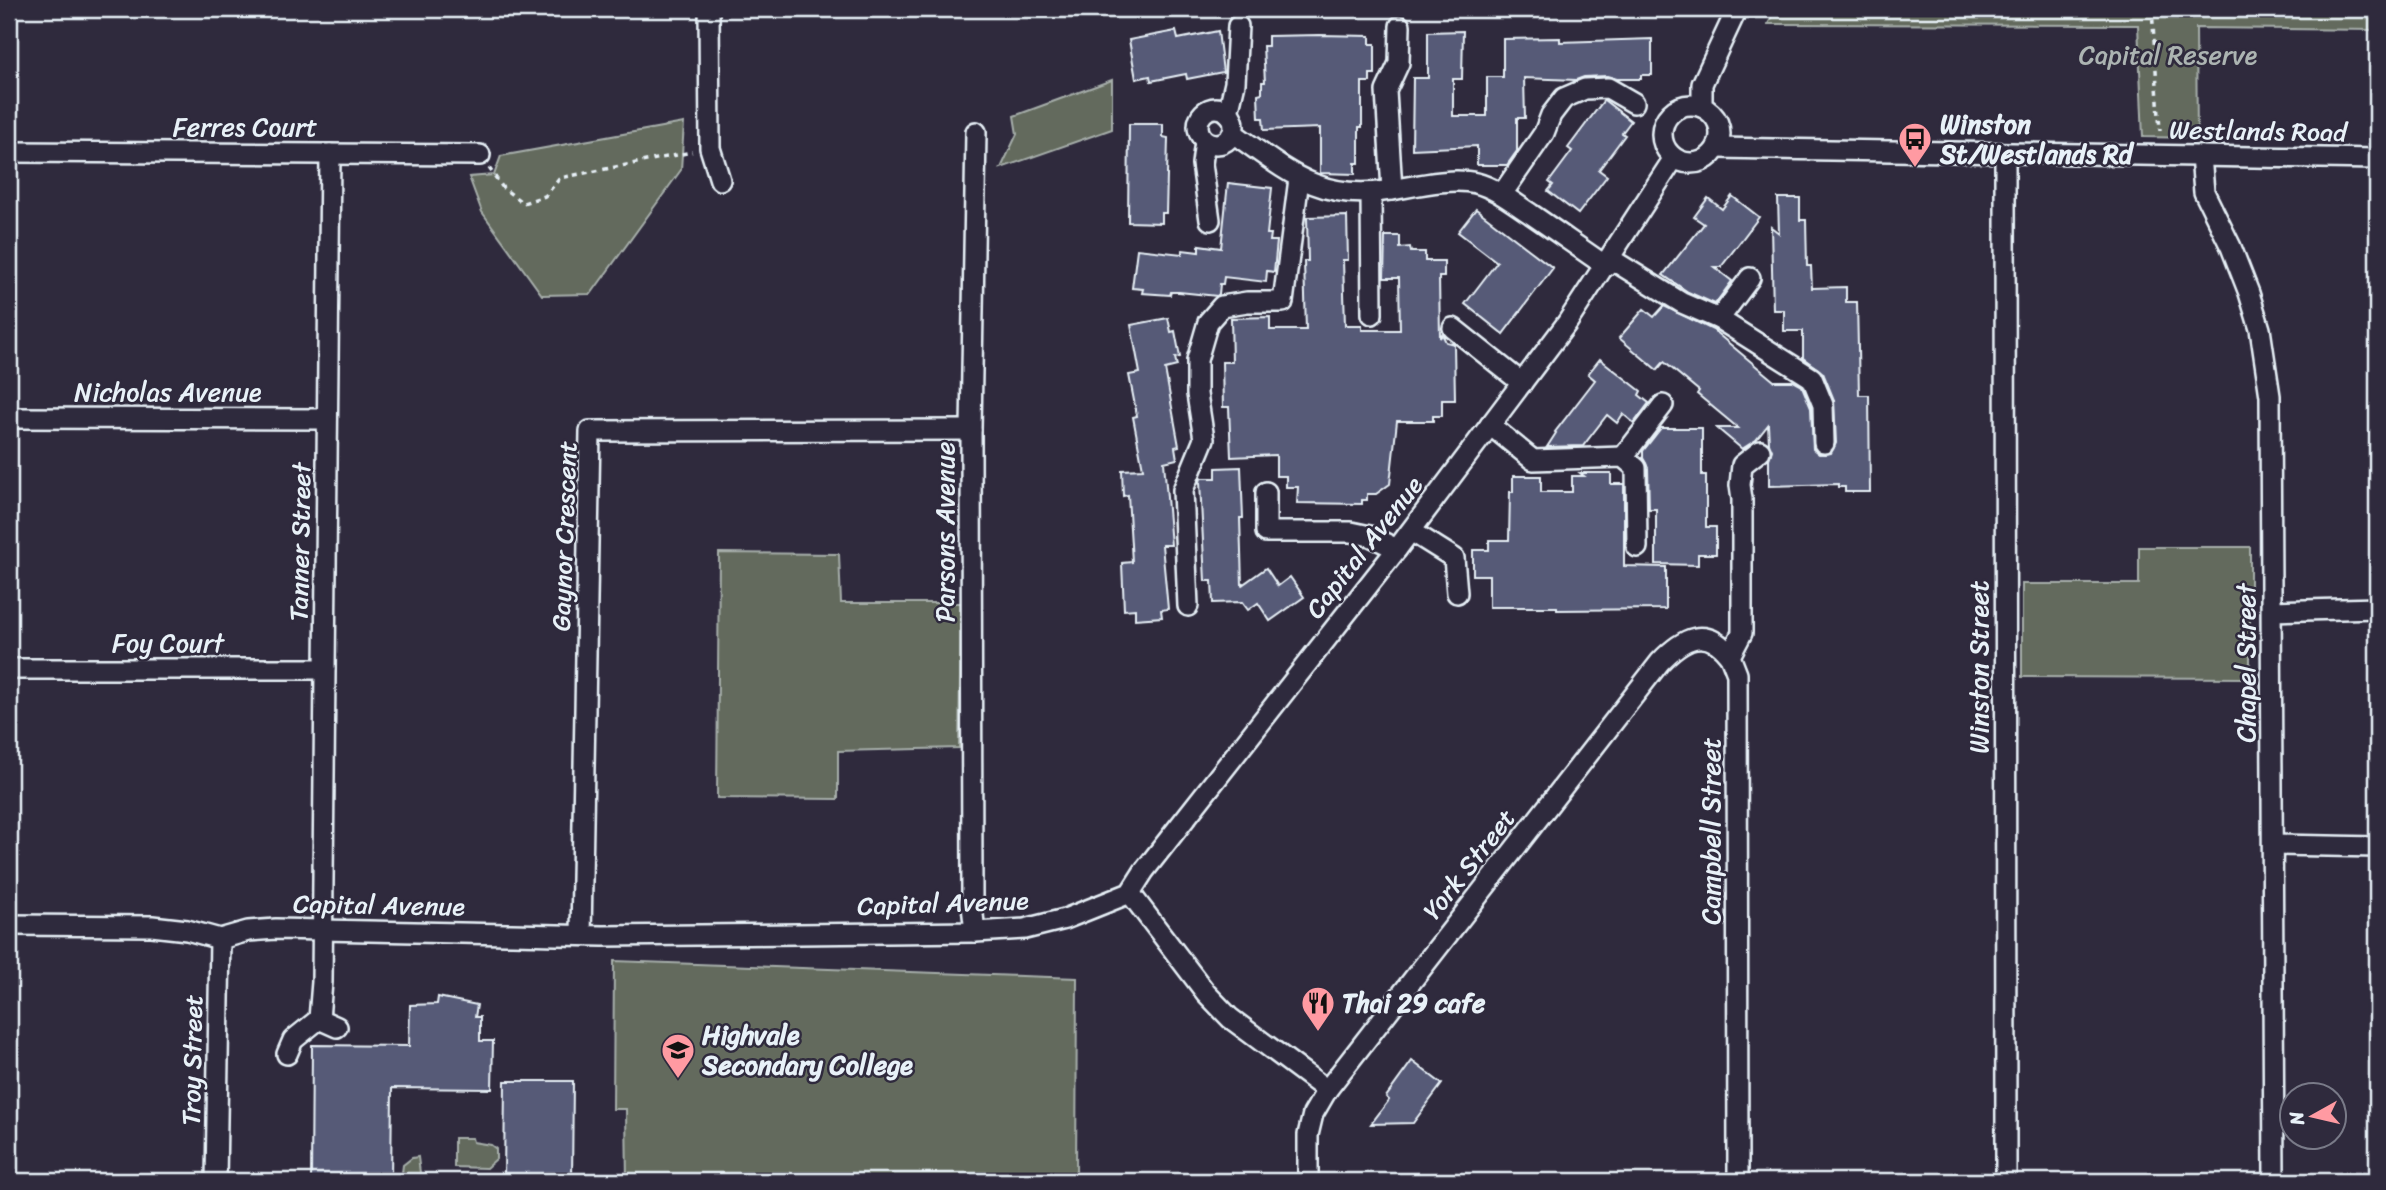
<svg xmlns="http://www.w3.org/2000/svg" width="2386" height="1190" viewBox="0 0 2386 1190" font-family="Sriracha,sans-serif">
  <rect width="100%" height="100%" fill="#2f2a3d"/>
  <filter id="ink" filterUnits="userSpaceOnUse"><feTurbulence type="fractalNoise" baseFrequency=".0143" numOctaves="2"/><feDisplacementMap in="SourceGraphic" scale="14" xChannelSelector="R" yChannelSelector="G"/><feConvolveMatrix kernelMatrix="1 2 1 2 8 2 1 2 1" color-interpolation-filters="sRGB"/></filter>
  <g filter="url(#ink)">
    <g fill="#636a5d" stroke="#a6aeaa" stroke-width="2">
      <path d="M1776 9H2377V30L2196 28 2197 138 2143 137 2138 25 1768 24Z"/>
      <path d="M1112 80V129L1001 168 1017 134 1014 116Z"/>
      <path d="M684 123 681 170 591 294 542 295 482 212 469 177 494 175 501 156Z"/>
      <path d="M2139 547H2250V678L2022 677V584H2139Z"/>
      <path d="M719 553 839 554 841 603H961L959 748 838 751V799L717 798Z"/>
      <path d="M614 961 1077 978 1076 1181H627L626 1109H613Z"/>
      <path d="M454 1138H472L473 1142 491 1145 496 1149V1159L486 1168 454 1167Z"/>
      <path d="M418 1157 421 1181H401L403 1165 412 1158Z"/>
    </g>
    <g fill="#575a77" stroke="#e8f1f8" stroke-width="2">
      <path d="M1176 31 1178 39 1218 31 1223 72 1187 79 1186 74 1151 81 1150 76 1136 79 1129 40Z"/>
      <path d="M1463 31 1462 79H1453V116H1487V77H1503V39L1560 38V42L1652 39V75H1641V79H1617L1607 76 1584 77 1576 80 1524 78 1525 118H1517V151L1507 165H1477V146L1412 149 1413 78H1428V32Z"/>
      <path d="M1320 35 1370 36V44H1375V74H1370V82H1362V127H1359V163H1355V174L1320 173V128L1264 130 1263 118H1259L1258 94 1262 93V82H1265L1263 46H1268V36Z"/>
      <path d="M1604 100 1631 121 1622 133 1625 135 1599 170 1607 176 1578 214 1548 191 1553 185 1549 182 1572 151 1568 148Z"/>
      <path d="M1129 124H1163V137L1168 138 1166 213H1162V223L1128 222Z"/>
      <path d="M1228 183 1272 188 1267 234H1271L1270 241H1277L1274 272 1267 271 1266 282 1224 277 1223 284H1220L1219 294 1217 296 1179 292H1171L1170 295 1142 293 1143 289 1132 288 1137 249 1182 254 1183 250 1199 252V245L1221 248Z"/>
      <path d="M1732 196 1759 217 1721 267H1714L1732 281 1715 304 1688 292 1663 275 1704 224 1694 217 1708 198 1722 209Z"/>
      <path d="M1778 198H1800V220H1806L1807 266H1811L1812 288 1846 287V302H1857L1859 395H1869L1870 492H1845V487H1838V484L1769 486V459L1772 450 1769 443 1768 425 1756 440 1742 449 1717 428H1738L1697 394 1699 391 1664 362 1657 370 1619 338 1644 309 1654 317 1664 306 1713 330 1774 381H1793L1802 386 1811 408 1813 449 1819 454 1831 453 1836 443 1834 400 1823 373 1803 358V331H1784V310H1773L1771 227 1779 233Z"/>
      <path d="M1476 209 1553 268 1503 334 1465 304 1497 262 1458 232Z"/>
      <path d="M1347 216 1348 260H1343L1345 325H1362V330H1400L1399 278H1384L1385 236H1400V248L1410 247 1411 252H1425V261H1444V277H1439L1440 338 1442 334 1446 342 1454 344 1455 400H1442V416H1433V421H1397L1390 484 1376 494H1367V500H1362V504L1297 503 1298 487H1286V476H1276V455L1231 457 1229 407H1223L1222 362H1232L1231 318 1270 317V330H1306L1304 261H1308L1307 217Z"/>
      <path d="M1168 318 1171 332 1175 331 1180 357 1175 358 1177 366 1165 369 1179 446 1175 447 1177 459 1164 462 1171 545H1162L1168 609 1161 610 1162 617 1135 619V609L1124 610 1122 563 1132 562 1128 495 1123 496 1122 470 1143 469 1133 417 1137 416 1129 375 1140 373 1131 325Z"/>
      <path d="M1600 359 1641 391 1639 395 1649 403 1634 423 1623 414 1617 423 1607 415 1583 446 1547 447 1556 433 1555 432 1595 380 1588 374Z"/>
      <path d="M1661 428H1702V475H1706V527H1716V554H1698V565L1656 564V509H1649L1648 468 1643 458V451Z"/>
      <path d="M1241 467 1243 518H1240L1242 585 1266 568 1278 586 1290 577 1304 597 1270 621 1258 603 1248 610 1242 602 1213 603 1212 581H1205L1200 482 1201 478H1216V468Z"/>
      <path d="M1580 473H1611V484H1624V566L1666 567V609L1557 610V607H1489V575H1473V550H1489V540H1509L1510 492H1513V476H1541V492H1572V476H1584Z"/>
      <path d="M438 997 477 1005 475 1017H480V1041H493L492 1089 392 1088 391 1181H311L312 1045 409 1046 410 1005 437 1004Z"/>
      <path d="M1412 1061 1442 1084 1413 1123 1371 1124 1389 1100 1386 1097Z"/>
      <path d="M505 1081H573L572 1181H504Z"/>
    </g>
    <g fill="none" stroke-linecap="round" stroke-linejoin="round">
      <defs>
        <g id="minor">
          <path d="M709 9 710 148 720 180"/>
          <circle cx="1691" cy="134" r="29"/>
          <path d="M1702 107V84L1737 9"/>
          <circle cx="1216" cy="126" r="18"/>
          <path d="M1228 113 1235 83 1238 26"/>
          <path d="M1233 133C1287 171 1321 203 1391 190 1415 186 1452 177 1476 183 1496 188 1514 203 1531 214 1556 231 1581 249 1606 266"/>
          <path d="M1205 141 1202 164 1210 220"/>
          <path d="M1717 148 2377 159"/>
          <path d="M9 152 480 155"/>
          <path d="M2005 154 2006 1181"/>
          <path d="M2201 156 2204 192 2231 247 2249 293 2260 329 2270 396 2274 1181"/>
          <path d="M1392 190 1386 91 1399 63 1400 26"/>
          <path d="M1371 194 1372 314"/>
          <path d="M1502 194 1544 133 1551 115 1564 98 1585 89 1608 88 1634 103"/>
          <path d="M1611 259 1682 303 1719 319 1812 378 1823 405 1824 443"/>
          <path d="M1719 319 1750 278"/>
          <path d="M1453 328 1522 383"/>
          <path d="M9 418 327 419"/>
          <path d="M1490 425 1533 460 1623 457 1636 468 1637 547"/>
          <path d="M1623 457 1663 405"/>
          <path d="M1266 492V532H1351L1370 536 1397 549"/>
          <path d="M1411 531 1454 558 1457 593"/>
          <path d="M1188 606 1183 490 1204 439 1197 394V360L1208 322 1222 306 1247 302H1283L1299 179"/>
          <path d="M2272 611 2377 608"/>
          <path d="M11 669H325"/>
          <path d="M2273 845 2377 847"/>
          <path d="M1130 893 1206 993 1230 1018 1327 1090"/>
          <path d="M9 925 152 926 187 930 220 939 248 931 276 929 603 936 975 932 1025 929 1065 919 1130 893 1144 871 1397 549 1567 323 1674 158"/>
          <path d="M975 932 972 906 971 430 976 132"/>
          <path d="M581 935 590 431 971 430"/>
          <path d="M319 1019 337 1027"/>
          <path d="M287 1054 293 1040 319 1019 322 982 330 154"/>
          <path d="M216 1181 220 939"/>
          <path d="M1308 1181V1135L1313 1114 1327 1090 1660 662C1682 639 1706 624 1730 656"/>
          <path d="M1738 1181 1737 674 1730 656 1742 633V499L1740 485 1742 465 1760 451"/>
        </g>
      </defs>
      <use href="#minor" stroke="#e8f1f8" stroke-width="24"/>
      <g stroke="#e8f1f8" stroke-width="3.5" stroke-dasharray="5 5" stroke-linecap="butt">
        <path d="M2152 9 2160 131"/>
        <path d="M489 168 503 188 523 203 545 196 560 178 692 152"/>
      </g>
      <use href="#minor" stroke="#2f2a3d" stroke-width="19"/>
    </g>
  </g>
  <defs>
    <symbol id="bus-pin" viewBox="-11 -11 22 30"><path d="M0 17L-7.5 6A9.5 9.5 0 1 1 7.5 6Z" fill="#ff9aa2" stroke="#2f2a3d"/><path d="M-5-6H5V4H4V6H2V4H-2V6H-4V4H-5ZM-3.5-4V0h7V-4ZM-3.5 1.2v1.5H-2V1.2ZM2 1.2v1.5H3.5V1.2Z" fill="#111"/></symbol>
    <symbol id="restaurant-pin" viewBox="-11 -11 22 30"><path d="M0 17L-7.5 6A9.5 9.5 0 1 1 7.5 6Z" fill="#ff9aa2" stroke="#2f2a3d"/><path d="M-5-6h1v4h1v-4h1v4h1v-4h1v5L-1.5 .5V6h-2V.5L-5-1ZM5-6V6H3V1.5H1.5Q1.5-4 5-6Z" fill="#111"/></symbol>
    <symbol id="school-pin" viewBox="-11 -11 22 30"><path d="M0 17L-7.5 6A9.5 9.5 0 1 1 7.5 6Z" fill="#ff9aa2" stroke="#2f2a3d"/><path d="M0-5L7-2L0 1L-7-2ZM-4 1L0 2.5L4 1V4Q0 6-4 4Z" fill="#111"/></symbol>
  </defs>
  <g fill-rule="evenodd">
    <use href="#bus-pin" x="1896" y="120" width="38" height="52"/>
    <use href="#restaurant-pin" x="1299" y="984" width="38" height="52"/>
    <use href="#school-pin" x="659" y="1031" width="38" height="52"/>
  </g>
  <g text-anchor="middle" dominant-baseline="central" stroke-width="5" stroke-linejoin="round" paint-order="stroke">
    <g font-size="26" fill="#acb4b2" stroke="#2f2a3d">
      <text x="2168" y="55">Capital Reserve</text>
    </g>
    <g font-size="26" font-weight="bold" fill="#e8f1f8" stroke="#2f2a3d" text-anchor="start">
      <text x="1940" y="124">Winston<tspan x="1940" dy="30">St/Westlands Rd</tspan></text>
      <text x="1342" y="1003">Thai 29 cafe</text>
      <text x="702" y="1035">Highvale<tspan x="702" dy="30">Secondary College</tspan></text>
    </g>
    <g font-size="26" fill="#e8f1f8" stroke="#2f2a3d">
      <text x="245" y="127">Ferres Court</text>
      <text transform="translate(2258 131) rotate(1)">Westlands Road</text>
      <text x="168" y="392">Nicholas Avenue</text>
      <text transform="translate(945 532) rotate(-90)">Parsons Avenue</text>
      <text transform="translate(564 536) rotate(-88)">Gaynor Crescent</text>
      <text transform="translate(300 542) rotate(-89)">Tanner Street</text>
      <text transform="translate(1364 547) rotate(-52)">Capital Avenue</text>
      <text x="168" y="643">Foy Court</text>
      <text transform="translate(2246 663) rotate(-90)">Chapel Street</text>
      <text transform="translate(1979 667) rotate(-90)">Winston Street</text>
      <text transform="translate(1711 831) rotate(-90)">Campbell Street</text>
      <text transform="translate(1469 864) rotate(-52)">York Street</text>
      <text transform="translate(943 903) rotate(-2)">Capital Avenue</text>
      <text transform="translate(379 905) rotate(1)">Capital Avenue</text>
      <text transform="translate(192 1060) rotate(-89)">Troy Street</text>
    </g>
  </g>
  <rect width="2386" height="1190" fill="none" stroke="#2f2a3d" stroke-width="35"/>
  <rect x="18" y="18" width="2351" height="1155" fill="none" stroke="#e8f1f8" stroke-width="2.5" filter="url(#ink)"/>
  <g transform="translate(2313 1116) rotate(262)"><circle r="33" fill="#2f2a3d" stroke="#797a88" stroke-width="2"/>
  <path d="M0-5L12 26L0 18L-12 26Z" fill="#ff9aa2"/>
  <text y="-10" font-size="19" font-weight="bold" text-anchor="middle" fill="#e8f1f8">N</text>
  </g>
</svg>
